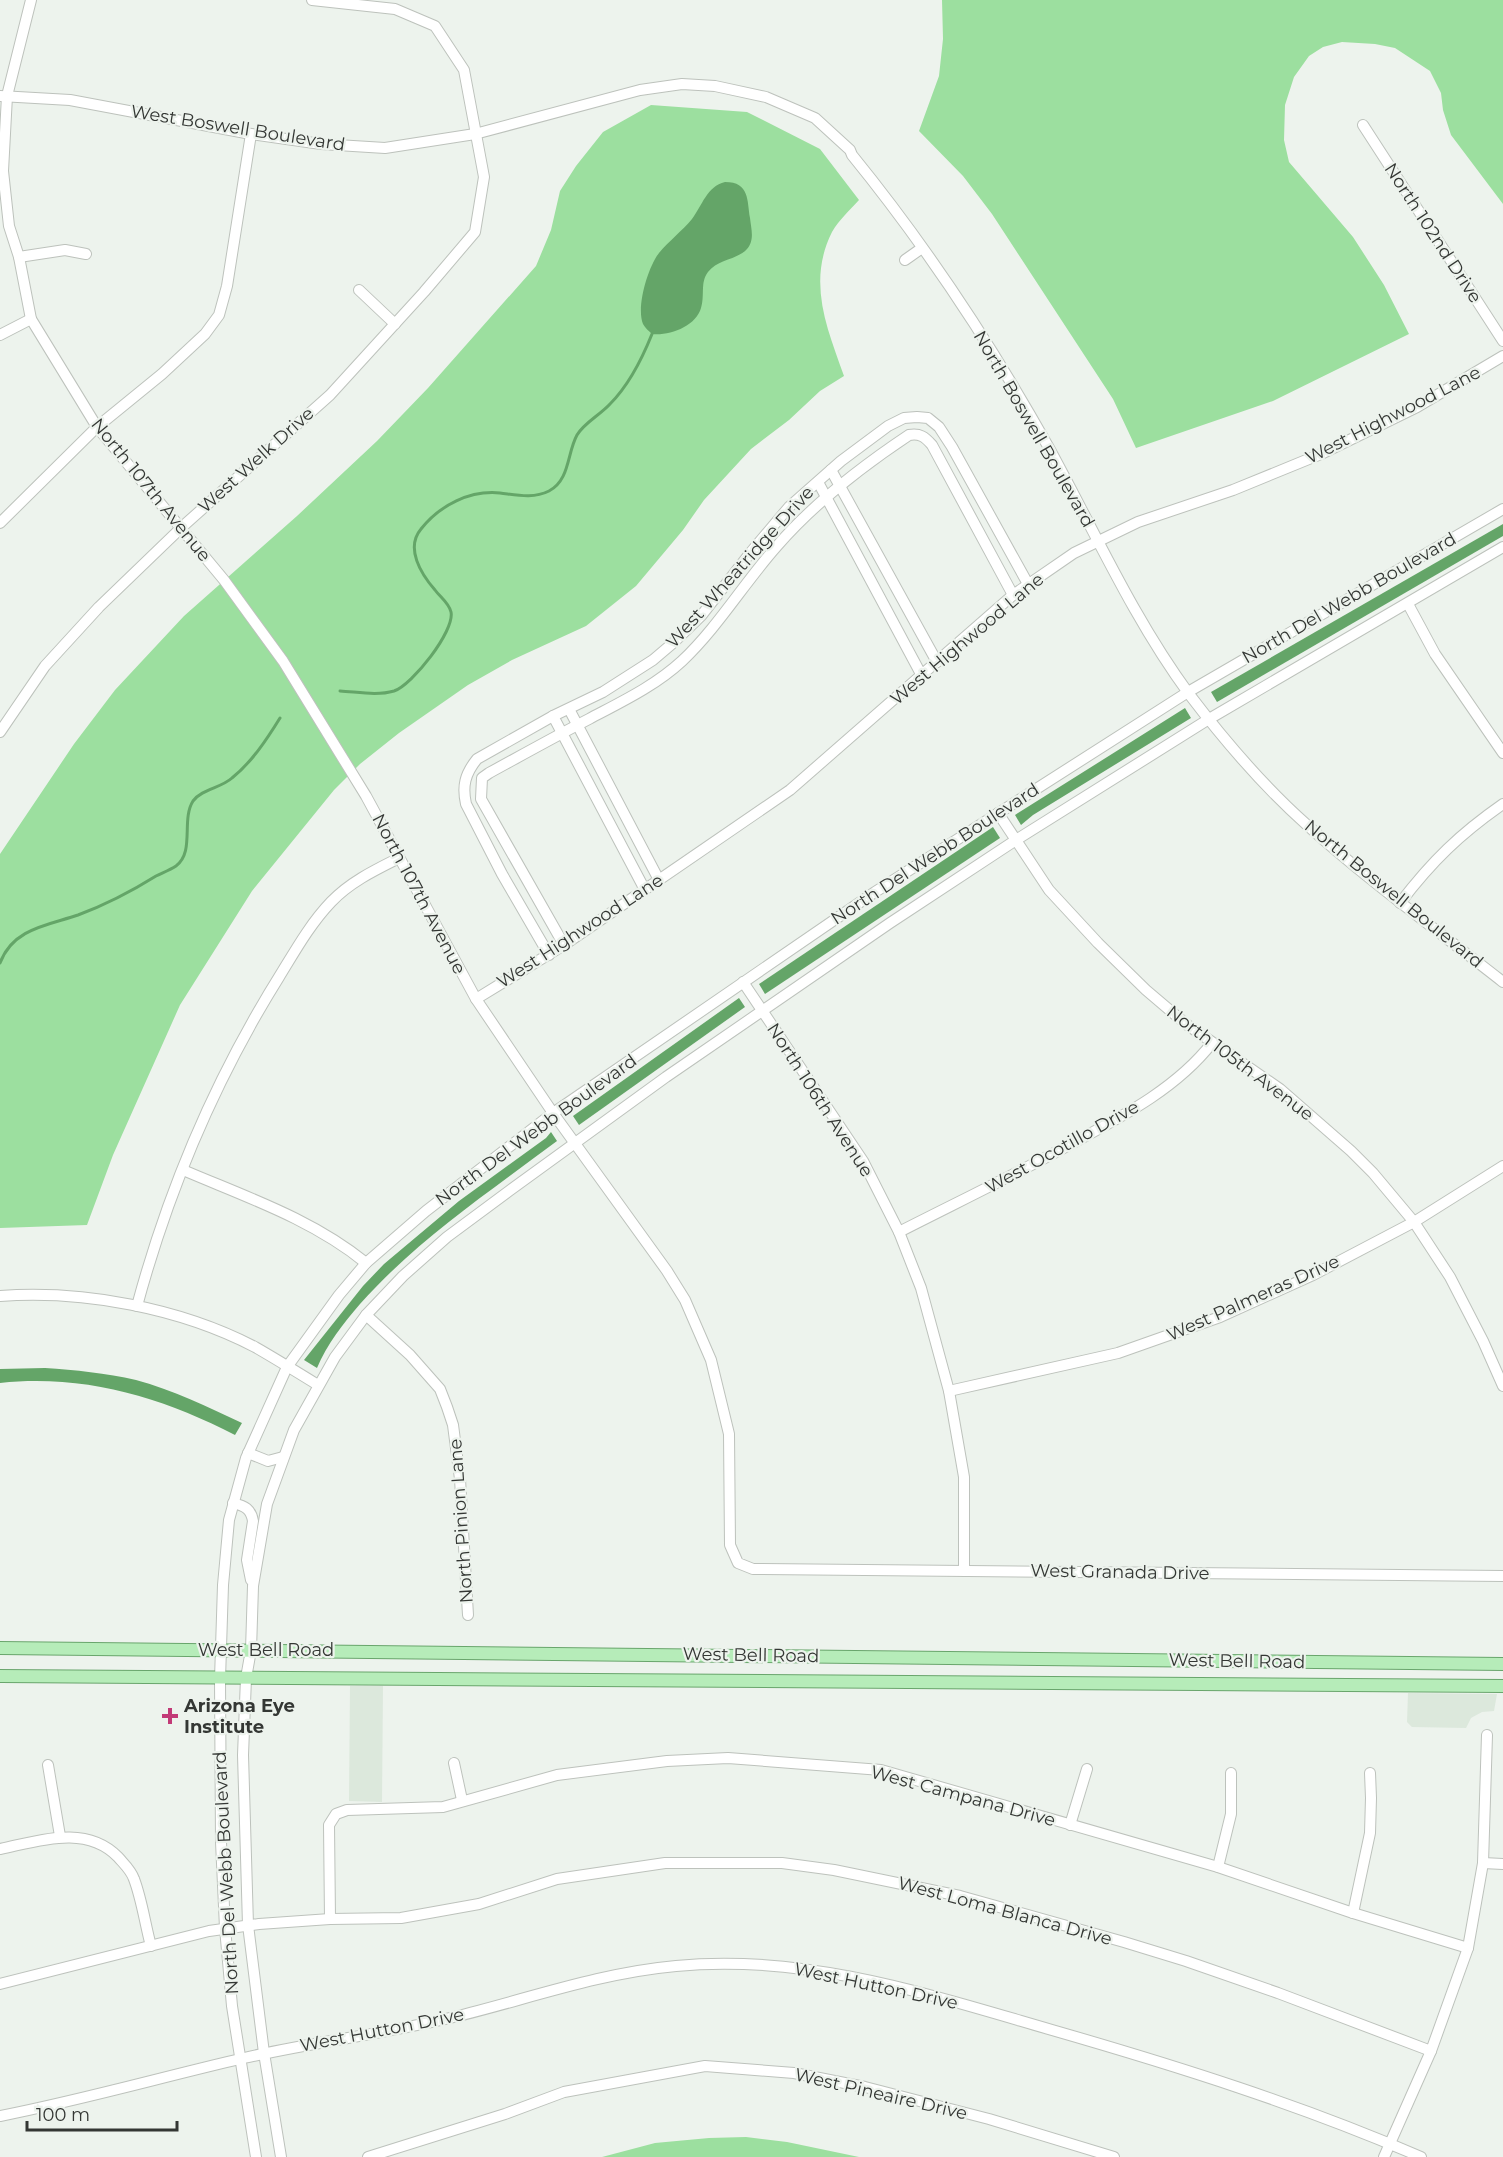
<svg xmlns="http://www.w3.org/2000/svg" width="1503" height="2157" viewBox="0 0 1503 2157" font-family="Montserrat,sans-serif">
  <rect width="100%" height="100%" fill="#edf3ed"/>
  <g fill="#dce8dc">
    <path d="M350 1686H383L382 1802 349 1801Z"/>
    <path d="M1408 1693 1497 1694 1494 1711 1482 1712 1471 1718 1466 1728 1412 1727 1407 1722Z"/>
  </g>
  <g fill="#9cdf9f">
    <path d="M942 0H1503V204L1451 135 1443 110 1441 93 1430 71 1395 48 1375 44 1342 42 1323 47 1309 56 1294 77 1285 105 1284 140 1289 162 1353 237 1384 285 1409 334 1273 401 1136 448 1113 399 992 214 963 176 919 131 939 76 943 39Z"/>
    <path d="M651 105 747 112 820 149 859 200C850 210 839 220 832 232 807 282 827 328 844 376L820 391 789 420 751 449 704 500 683 530 636 586 586 626 512 660 468 685 399 733 360 764 334 790 252 891 180 1005 113 1155 87 1225 0 1228V854L74 744 115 690 184 616 297 516 377 441 428 388 536 266 551 230 560 191 576 166 603 132Z"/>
    <path d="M746 2137 787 2142 859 2157H602L655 2143 709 2138Z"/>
  </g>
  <g fill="#64a568">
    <path d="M725 182C750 182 747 201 750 218 751 228 755 240 747 249 737 260 718 259 708 272 700 282 705 296 701 308 696 326 670 336 652 334 649 331 645 328 643 324 636 307 648 267 659 253 669 241 682 231 692 219 702 206 707 186 725 182Z"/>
    <path d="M1503 524V536L1217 702 1211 692Z"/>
    <path d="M1185 708 1191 718 1033 815 1021 825 1015 815Z"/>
    <path d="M993 827 1000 838 765 994 759 984Z"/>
    <path d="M739 998 745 1007 579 1125 573 1116Z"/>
    <path d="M551 1132 557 1141C489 1192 417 1240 360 1304 343 1324 327 1344 317 1368L304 1360 363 1286 384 1264 459 1201 546 1138Z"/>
    <path d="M45 1368C75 1370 106 1373 136 1380 173 1390 208 1407 242 1423L235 1435C161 1397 84 1374 0 1383V1369Z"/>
  </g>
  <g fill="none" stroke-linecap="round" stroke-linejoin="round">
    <g stroke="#64a568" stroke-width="3">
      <path d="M340 691C358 692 377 696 394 691 412 685 455 631 451 612 449 603 440 597 435 590 421 574 405 548 421 529 440 505 470 490 500 493 517 495 533 499 549 491 570 480 567 453 577 435 584 423 600 415 610 404 629 385 642 359 652 334"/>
      <path d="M0 963C13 928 49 925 78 915 105 905 132 891 156 876 162 873 170 870 176 866 195 852 181 820 193 801 202 789 221 788 232 778 252 762 267 739 280 718"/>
    </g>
    <defs>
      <g id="minor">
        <path d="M31 0 7 96 3 171 9 226 19 257 31 319 97 427 224 580 283 661 366 796 476 999 553 1113 667 1271 685 1300 711 1360 729 1434 730 1545 738 1563 753 1569 1503 1576"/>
        <path d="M0 96 70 100 251 134 321 144 385 148 475 134 640 90 682 84 715 86 766 97 815 118 850 150 852 155C926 246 992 346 1049 448 1094 530 1133 618 1189 694 1224 740 1263 786 1307 825 1369 881 1437 930 1503 982"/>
        <path d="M1363 125 1503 341"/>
        <path d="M19 257 65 250 86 254"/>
        <path d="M905 260 922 248"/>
        <path d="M359 290 395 324"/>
        <path d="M0 335 31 319"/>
        <path d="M831 470 937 662"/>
        <path d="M818 482 922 676"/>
        <path d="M0 523 97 427 162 374 205 334 219 315 227 286 251 134"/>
        <path d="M1408 604 1435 654 1503 753"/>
        <path d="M569 709 659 880"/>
        <path d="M553 716 645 890"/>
        <path d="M0 732 45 666 99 607 182 527 330 395 424 292 475 232 484 177 464 70 435 26 395 9 312 0"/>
        <path d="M998 813 1049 890 1098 943 1146 990 1186 1024 1280 1089 1351 1151 1373 1173 1414 1222 1450 1277 1483 1341 1503 1386"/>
        <path d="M1400 903C1432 861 1460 834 1503 804"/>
        <path d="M564 945 481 799 482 778 489 773C522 755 556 736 589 719 621 702 655 686 682 661 718 627 744 583 777 546 815 502 861 467 909 435 920 433 925 437 932 445L1013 595"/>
        <path d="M549 955 502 874 466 804C462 786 465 774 477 759L553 716 603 692 653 660 673 643 701 616 751 552 789 507 841 461 888 426 904 418 917 417 928 418 939 427 952 447 1028 584"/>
        <path d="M743 982 863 1161 899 1232 921 1288 949 1391 964 1477V1571"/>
        <path d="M476 999 564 945 790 790 1013 595 1074 553 1138 522 1233 490 1321 454 1417 407 1503 356"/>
        <path d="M183 1170C246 1197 312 1219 366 1263"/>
        <path d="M899 1232C956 1203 1014 1175 1071 1144 1121 1117 1176 1089 1212 1043"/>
        <path d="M0 1296C84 1290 180 1308 255 1347 276 1359 297 1372 318 1385"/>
        <path d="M137 1306C168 1191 216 1078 279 977 295 951 310 924 331 902 350 882 375 870 399 858"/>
        <path d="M366 1315 410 1355 440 1389 447 1407 453 1425 460 1479 468 1615"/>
        <path d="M949 1391 1118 1353 1220 1317 1313 1275 1414 1222 1503 1166"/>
        <path d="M248 1453 268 1461 283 1457"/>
        <path d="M233 1503C245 1506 251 1509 253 1521L247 1560 251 1580"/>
        <path d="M454 1763 462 1800"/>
        <path d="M48 1765 60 1836"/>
        <path d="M1070 1825 1087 1769"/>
        <path d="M0 1849C39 1841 86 1824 118 1857 124 1864 131 1870 134 1879 142 1900 145 1924 151 1946"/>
        <path d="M1483 1863 1503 1864"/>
        <path d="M1218 1867 1231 1814V1773"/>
        <path d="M1353 1913 1370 1833 1371 1798 1370 1773"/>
        <path d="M330 1919 329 1825 336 1814 347 1810 443 1807 557 1775 667 1761 728 1758 881 1770 1218 1867 1353 1913 1468 1948"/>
        <path d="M0 1984 209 1931 259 1924 330 1919 401 1918 479 1904 557 1879 665 1863H782L834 1870 960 1896 1124 1942 1186 1961 1278 1993 1431 2051"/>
        <path d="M0 2116C82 2100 162 2077 244 2058 313 2042 384 2034 454 2017 528 1999 599 1973 676 1966 804 1953 931 1995 1052 2030 1177 2066 1301 2105 1421 2157"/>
        <path d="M256 2157 232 2006 225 1928 221 1842 220 1679 223 1585 229 1520 246 1458 287 1367 339 1295 366 1263 426 1211 553 1113 875 892 1188 692 1503 509"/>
        <path d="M281 2157 264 2053 248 1925 243 1755 246 1678 251 1650 253 1586 267 1504 294 1430 335 1357 366 1315 403 1276 447 1237 509 1191 666 1077 890 923 1016 840 1209 719 1503 547"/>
        <path d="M368 2157 505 2114 564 2092 705 2066 794 2073 865 2087 989 2119 1114 2157"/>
        <path d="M1384 2157 1431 2051 1468 1948 1483 1863 1487 1735"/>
      </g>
      <g id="major">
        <path d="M0 1648 1503 1664"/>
        <path d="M0 1676 1503 1686"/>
      </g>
    </defs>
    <use href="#minor" stroke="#bdc2bc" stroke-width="12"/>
    <use href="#major" stroke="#69a56c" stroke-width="14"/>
    <use href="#minor" stroke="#fff" stroke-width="10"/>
    <use href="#major" stroke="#b6ecb9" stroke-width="12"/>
  </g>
  <path fill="#c23a77" stroke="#edf3ed" stroke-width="2" d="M167 1707h6v6h6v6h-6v6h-6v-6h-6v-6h6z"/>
  <g text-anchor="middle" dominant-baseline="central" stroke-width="4.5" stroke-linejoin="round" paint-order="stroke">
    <g font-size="18" fill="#343734" stroke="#edf3ed">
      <text transform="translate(238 128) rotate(9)">West Boswell Boulevard</text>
      <text transform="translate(1433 233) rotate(57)">North 102nd Drive</text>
      <text transform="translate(1393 415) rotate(-27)">West Highwood Lane</text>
      <text transform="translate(1034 429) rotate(60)">North Boswell Boulevard</text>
      <text transform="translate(256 460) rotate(-42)">West Welk Drive</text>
      <text transform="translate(151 490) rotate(51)">North 107th Avenue</text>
      <text transform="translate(740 567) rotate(-48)">West Wheatridge Drive</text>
      <text transform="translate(1349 598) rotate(-30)">North Del Webb Boulevard</text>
      <text transform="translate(967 639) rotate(-40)">West Highwood Lane</text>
      <text transform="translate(935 854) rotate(-33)">North Del Webb Boulevard</text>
      <text transform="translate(419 894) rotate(62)">North 107th Avenue</text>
      <text transform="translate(1394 894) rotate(39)">North Boswell Boulevard</text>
      <text transform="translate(580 931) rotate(-33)">West Highwood Lane</text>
      <text transform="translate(1240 1063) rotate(37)">North 105th Avenue</text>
      <text transform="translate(820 1100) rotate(57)">North 106th Avenue</text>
      <text transform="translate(536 1130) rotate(-36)">North Del Webb Boulevard</text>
      <text transform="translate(1062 1147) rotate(-29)">West Ocotillo Drive</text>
      <text transform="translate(1253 1298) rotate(-24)">West Palmeras Drive</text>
      <text transform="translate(461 1521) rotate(-94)">North Pinion Lane</text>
      <text transform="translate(1120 1572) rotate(1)">West Granada Drive</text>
      <text x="266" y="1650">West Bell Road</text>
      <text transform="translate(751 1655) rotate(1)">West Bell Road</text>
      <text transform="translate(1237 1661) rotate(1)">West Bell Road</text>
      <text transform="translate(963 1796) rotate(15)">West Campana Drive</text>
      <text transform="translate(226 1873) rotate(-93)">North Del Webb Boulevard</text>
      <text transform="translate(1005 1911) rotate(15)">West Loma Blanca Drive</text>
      <text transform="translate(876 1986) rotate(12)">West Hutton Drive</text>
      <text transform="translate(382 2030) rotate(-11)">West Hutton Drive</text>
      <text transform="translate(881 2094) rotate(13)">West Pineaire Drive</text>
    </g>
    <g font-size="18" font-weight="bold" fill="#343734" stroke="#edf3ed" text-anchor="start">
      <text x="184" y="1706">Arizona Eye<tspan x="184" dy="21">Institute</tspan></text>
    </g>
  </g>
  <path d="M27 2121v9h150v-9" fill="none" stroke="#343734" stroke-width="3"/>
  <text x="36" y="2121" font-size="18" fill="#343734" stroke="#edf3ed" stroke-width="4.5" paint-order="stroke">100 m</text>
</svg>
